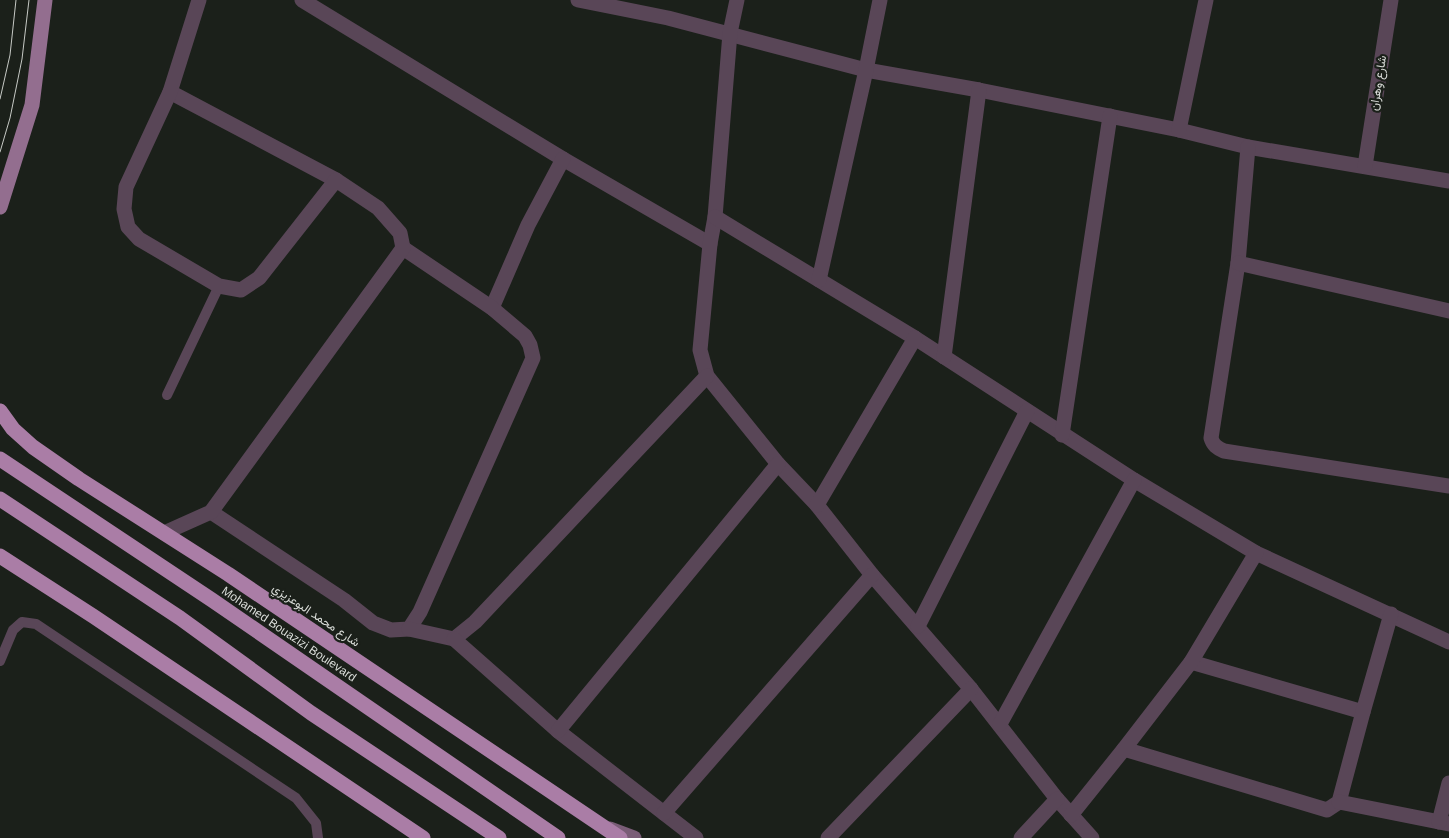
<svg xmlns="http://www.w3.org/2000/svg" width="1449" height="838" viewBox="0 0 1449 838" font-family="Helvetica,Vazirmatn,sans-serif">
  <rect width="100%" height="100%" fill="#1b201a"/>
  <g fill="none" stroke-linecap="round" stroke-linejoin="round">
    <g stroke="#594657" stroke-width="10">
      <path d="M167 395 219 286"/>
      <path d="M0 661 13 630 22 622 36 624 296 798 316 823 318 838"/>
    </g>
    <g stroke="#594657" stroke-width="15">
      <path d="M302 0 563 159 710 244"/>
      <path d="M578 0 668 18 866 70 979 90 1179 130 1248 147 1449 181"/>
      <path d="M737 0 730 33 715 217 710 244 700 350 707 376 778 464 817 505 872 575 971 689 1057 799 1092 838"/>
      <path d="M170 92 336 180"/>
      <path d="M1179 130 1206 0"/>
      <path d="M1248 147 1238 263 1211 438C1213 445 1217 448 1224 451L1449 486"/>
      <path d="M1365 166 1391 0"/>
      <path d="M715 217 915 338 1134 480 1256 553 1449 642"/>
      <path d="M1238 263 1449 311"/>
      <path d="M819 280 866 70 880 0"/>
      <path d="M492 308 528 225 563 159"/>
      <path d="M944 357 979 90"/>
      <path d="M1062 435 1110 116"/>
      <path d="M817 505 915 338"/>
      <path d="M211 512 344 600 373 623 391 630 409 629 420 612 533 358 530 345 525 336 492 308 403 248"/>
      <path d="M164 533 211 512 403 248 400 233 378 208 336 180 259 278 241 290 219 286 139 239 128 227 124 209 126 187 170 92 199 0"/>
      <path d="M918 626 1027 411"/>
      <path d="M409 629 454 639 475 622 707 376"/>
      <path d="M454 639 558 731 696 838"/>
      <path d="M1191 662 1363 712"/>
      <path d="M1000 724 1134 480"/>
      <path d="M558 731 778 464"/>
      <path d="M1124 749 1327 810 1339 802 1363 712 1391 614"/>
      <path d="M1339 802 1449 824"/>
      <path d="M664 813 872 575"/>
      <path d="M1071 815 1124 749 1191 662 1256 553"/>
      <path d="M1439 822 1449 783"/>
      <path d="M828 838 971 689"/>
      <path d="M1021 838 1057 799"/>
    </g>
    <path stroke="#7a5d77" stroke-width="15" d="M610 829 634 838"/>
    <path stroke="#936e8f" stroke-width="15" d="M0 207 32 105 45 0"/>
    <g stroke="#aa7da6" stroke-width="15">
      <path d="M0 411 13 429 33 447 79 479 228 574 620 838"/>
      <path d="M0 459 212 600 558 838"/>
      <path d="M0 499 180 618 311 713 499 838"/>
      <path d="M0 556 93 616 423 838"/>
    </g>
    <g stroke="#c7cac6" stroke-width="1">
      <path d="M0 99 10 55 16 0"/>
      <path d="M0 152 10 118 22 59 29 0"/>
    </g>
  </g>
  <g text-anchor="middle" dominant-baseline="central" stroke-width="4.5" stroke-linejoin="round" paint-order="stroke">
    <g font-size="12" fill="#dbdeda" stroke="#1b201a">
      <text transform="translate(1378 83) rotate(-81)">شارع وهران</text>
      <text transform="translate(316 615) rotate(34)">شارع محمد البوعزيزي</text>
      <text transform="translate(289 634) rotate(34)">Mohamed Bouazizi Boulevard</text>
    </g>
  </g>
</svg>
